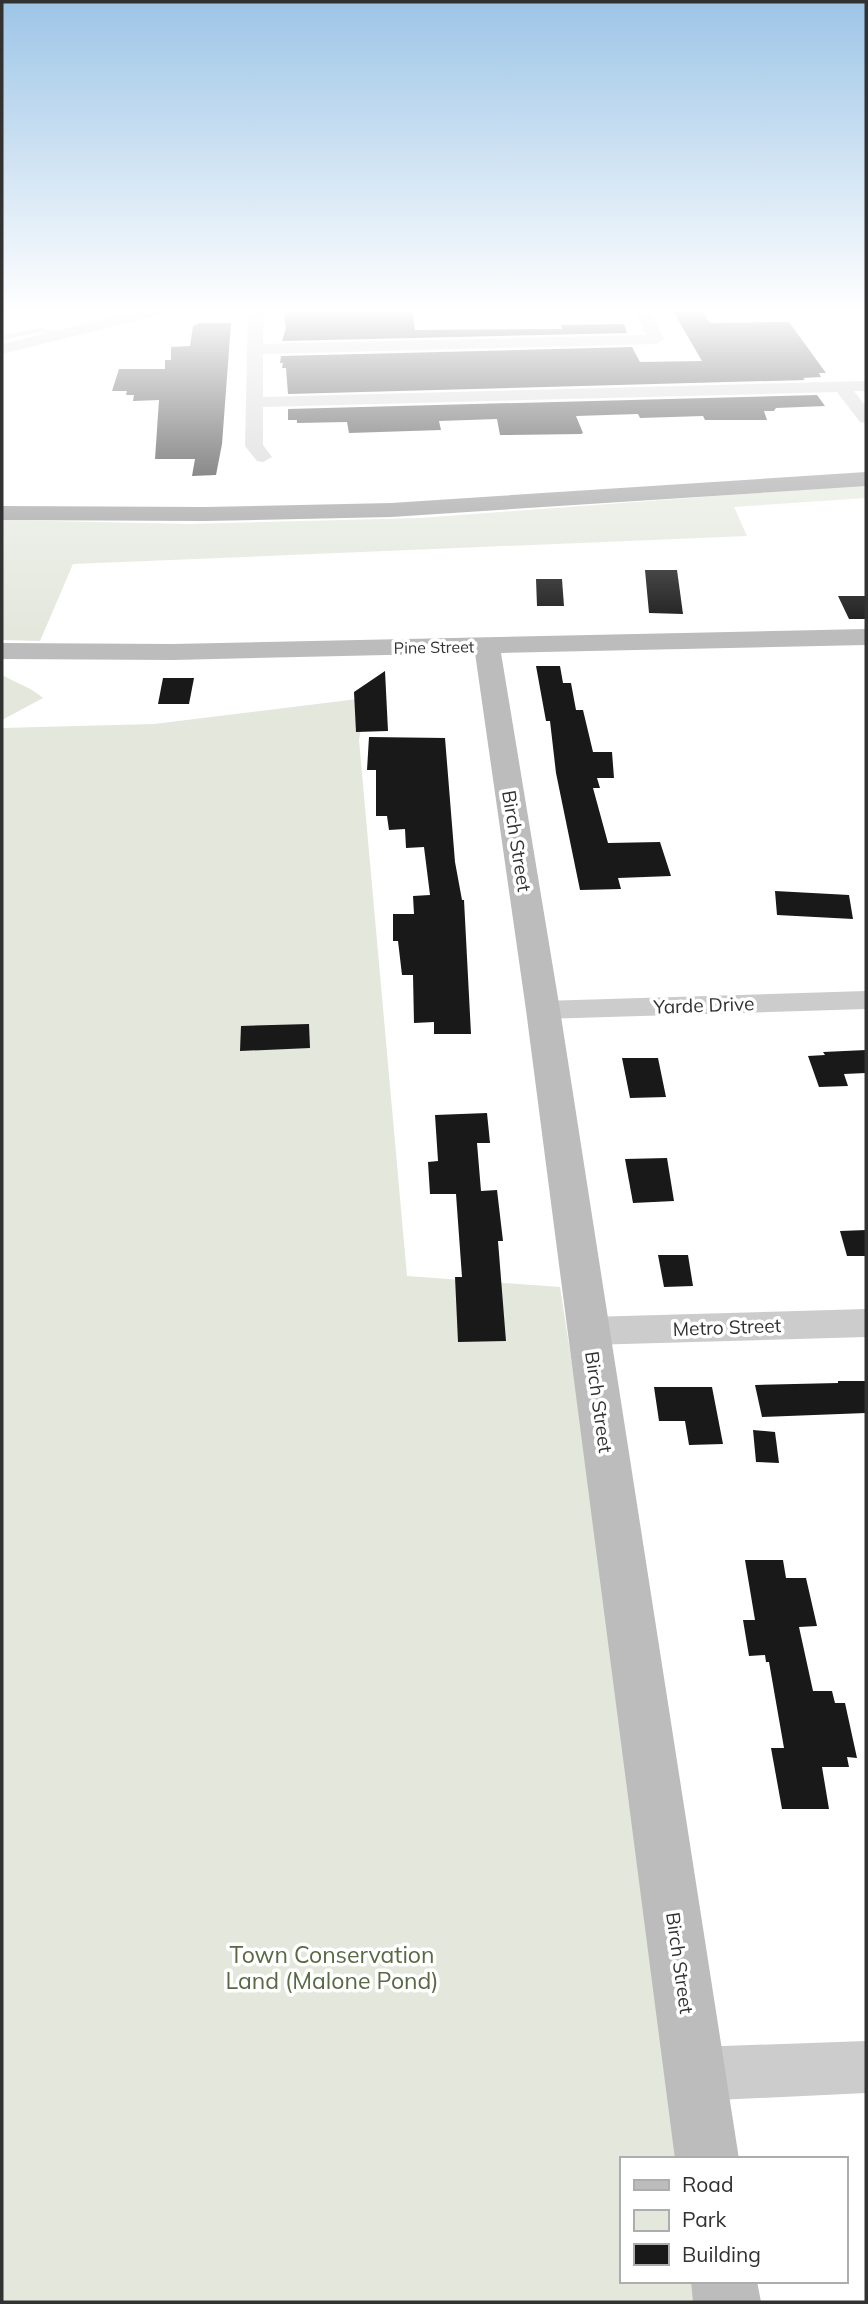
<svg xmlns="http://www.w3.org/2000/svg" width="868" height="2304" viewBox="0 0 868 2304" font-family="Mulish,sans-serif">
  <rect width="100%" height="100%" fill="#fff"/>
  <g fill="#e3e7dc">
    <path d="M866 485V498L734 507 747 536 73 564 40 641 2 640V520L190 524 420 518Z"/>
    <path d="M2 675C16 683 31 687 43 698L2 720Z"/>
    <path d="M366 698 359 740 407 1276 560 1287 696 2159H621V2281H715L718 2302H2V728L154 724Z"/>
  </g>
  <g fill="#191919">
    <path d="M311 311H412L415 330 562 329 561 325 624 324 627 333 282 341 286 328 284 313Z"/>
    <path d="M673 311H702L710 323 789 322 826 373H819L821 377 803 378 805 380 288 394 286 368H282L283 363H280L281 356 632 347 640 362 702 361Z"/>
    <path d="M199 323H231L222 444 216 475 192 476 195 459H155L159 400 133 401 134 395H126L127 391H112L119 369H165V360H171V347L190 346 193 326Z"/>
    <path d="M817 395 825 406 776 408 774 411H764L767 420H705L703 416 640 418 638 414 576 416 583 433 581 434 500 435 497 419 439 421 441 430 349 433 347 422 297 423V420H288V409Z"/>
    <path d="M645 570H677L683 614 649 613Z"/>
    <path d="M536 579H562L564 606H537Z"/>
    <path d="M838 596H866V619H849Z"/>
    <path d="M536 666H560L563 683H571L576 710H583L593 752H612L614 778H597L600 788H593L608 843 660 842 671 876 618 878 621 889 580 890 556 773 550 721H546Z"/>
    <path d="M385 671 388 731 356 732 354 692Z"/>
    <path d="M163 678H194L189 704H158Z"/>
    <path d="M369 737 445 738 455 862 462 900H464L471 1034H434V1022L414 1023 413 975H402L398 941H393V914H414L413 896 430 895 424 847 406 848 405 829 389 830 387 816H376V770H367Z"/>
    <path d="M775 891 849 895 853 919 777 915Z"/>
    <path d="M309 1024 310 1048 240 1051 241 1026Z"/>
    <path d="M866 1050V1073L844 1074 848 1086 819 1087 808 1056 825 1055 823 1052Z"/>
    <path d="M622 1058H658L666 1097 630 1098Z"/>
    <path d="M487 1113 490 1143H477L481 1191 497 1190 503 1241H498L506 1341 458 1342 455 1277H462L456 1194H430L428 1162 438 1161 435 1115Z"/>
    <path d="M667 1158 674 1201 633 1203 625 1159Z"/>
    <path d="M866 1230V1256H847L840 1231Z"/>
    <path d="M658 1255H688L693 1286 664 1287Z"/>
    <path d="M838 1381H866V1413L762 1417 755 1385 838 1383Z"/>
    <path d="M654 1387H712L723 1444 689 1445 685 1421H659Z"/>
    <path d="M753 1430 775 1432 779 1463 756 1462Z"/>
    <path d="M745 1560H783L786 1578H806L817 1626 799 1627 813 1691H832L835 1703H845L857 1758 847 1757 849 1767H822L829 1809H782L771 1748H784L769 1662H766L765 1655 749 1656 743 1620H755Z"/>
  </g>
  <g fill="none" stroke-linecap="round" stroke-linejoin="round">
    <path fill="#ccc" fill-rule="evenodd" d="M40 328 69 333 65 335 40 332 2 340V336Z"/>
    <g fill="#ccc" fill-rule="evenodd">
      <path d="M139 311H166L163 314 2 354V344Z"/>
      <path d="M248 311H264L263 344 646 335 634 311H650L664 339 656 344 263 354V397L866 381V391H854L866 407V423L860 422 837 392 263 407V445L272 457 263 462 257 461 245 446Z"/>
      <path d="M866 991V1009L543 1019 532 1017 528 1010 532 1003 543 1001Z"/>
      <path d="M866 1309V1337L589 1345 576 1341 570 1331 576 1321 589 1317Z"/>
      <path d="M866 2041V2093L696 2101 677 2093 669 2074 677 2055 696 2047Z"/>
    </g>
    <g fill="#bcbcbc" fill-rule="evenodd">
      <path d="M866 629V645L501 653 560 1010 739 2159H675L526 1010 475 653 173 660 2 659V643L173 644Z"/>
      <path d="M691 2281H757L761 2302H693Z"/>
    </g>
    <path fill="#999" fill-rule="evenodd" d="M866 472V486L391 517 204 521 2 520V506L204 507 391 503Z"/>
  </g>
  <linearGradient id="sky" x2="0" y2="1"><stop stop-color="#9dc5e7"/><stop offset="0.49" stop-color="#fff"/><stop offset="1" stop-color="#fff" stop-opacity="0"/></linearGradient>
  <rect width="868" height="634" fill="url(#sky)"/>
  <g text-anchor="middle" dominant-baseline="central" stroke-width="7" stroke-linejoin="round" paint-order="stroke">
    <g font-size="16" fill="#323232" stroke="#fff">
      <text transform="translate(434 647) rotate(-1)">Pine Street</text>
    </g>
    <g font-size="19" fill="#323232" stroke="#fff">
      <text transform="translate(517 841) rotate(81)">Birch Street</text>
      <text transform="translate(704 1005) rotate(-2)">Yarde Drive</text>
      <text transform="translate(727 1327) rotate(-2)">Metro Street</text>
      <text transform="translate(599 1402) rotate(82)">Birch Street</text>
      <text transform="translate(680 1963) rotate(82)">Birch Street</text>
    </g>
    <g font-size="23" fill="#596943" stroke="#fff">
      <text x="332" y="1954">Town Conservation<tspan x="332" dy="26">Land (Malone Pond)</tspan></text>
    </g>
  </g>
  <rect width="868" height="2304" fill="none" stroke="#323232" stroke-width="7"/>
  <rect x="620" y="2157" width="228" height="126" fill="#ffffff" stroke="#adadad" stroke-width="2"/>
  <rect x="634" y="2180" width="35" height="10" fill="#bcbcbc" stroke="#adadad" stroke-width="2"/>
  <text x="682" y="2192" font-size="21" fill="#323232">Road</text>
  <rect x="634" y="2210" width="35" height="21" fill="#e3e7dc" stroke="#adadad" stroke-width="2"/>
  <text x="682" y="2227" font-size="21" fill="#323232">Park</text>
  <rect x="634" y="2244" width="35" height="21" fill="#191919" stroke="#adadad" stroke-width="2"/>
  <text x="682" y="2262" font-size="21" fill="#323232">Building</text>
</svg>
